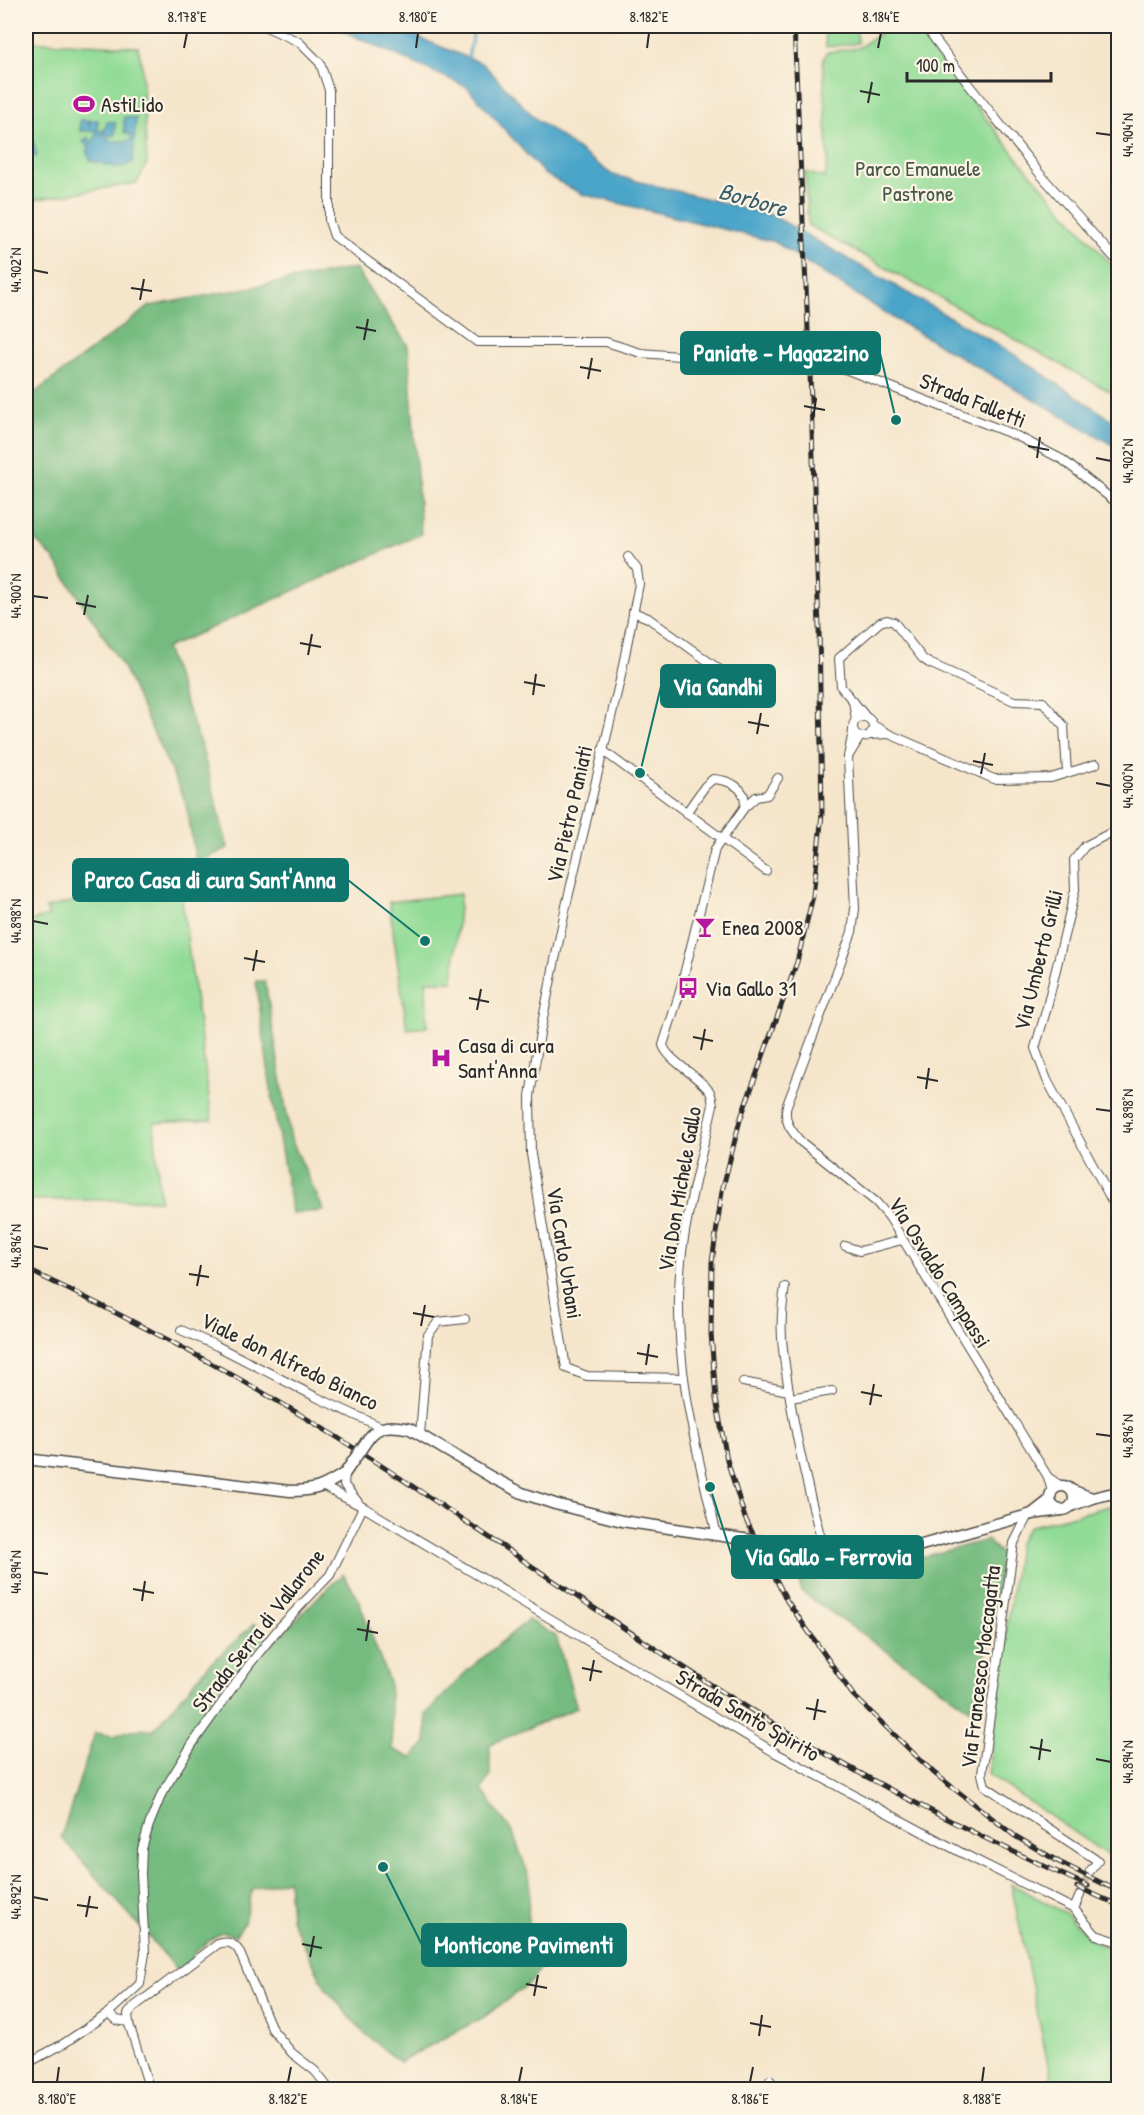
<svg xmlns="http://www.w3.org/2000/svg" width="1144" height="2115" viewBox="0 0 1144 2115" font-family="'Patrick Hand',sans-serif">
  <rect width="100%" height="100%" fill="#fcf5e5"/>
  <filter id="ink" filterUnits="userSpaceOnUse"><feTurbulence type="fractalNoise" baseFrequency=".0167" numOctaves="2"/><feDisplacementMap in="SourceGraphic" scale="12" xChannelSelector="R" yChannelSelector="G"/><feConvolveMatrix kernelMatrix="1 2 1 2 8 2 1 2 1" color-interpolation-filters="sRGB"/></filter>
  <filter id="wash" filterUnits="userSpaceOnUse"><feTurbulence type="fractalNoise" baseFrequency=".008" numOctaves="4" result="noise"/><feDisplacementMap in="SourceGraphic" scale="24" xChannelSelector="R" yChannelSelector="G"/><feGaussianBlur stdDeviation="1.35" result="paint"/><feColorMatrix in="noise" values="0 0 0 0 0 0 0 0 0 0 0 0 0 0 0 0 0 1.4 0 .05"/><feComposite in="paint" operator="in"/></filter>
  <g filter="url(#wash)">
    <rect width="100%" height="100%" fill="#f5e5cb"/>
    <g fill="#92db96" stroke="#5e8360" stroke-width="1.5">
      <path d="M824 26H856L858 43 826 47Z"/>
      <path d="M892 26H912L1025 167 1118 272V396L808 225 805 172 825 178 828 158 823 61 827 52 858 48Z"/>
      <path d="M26 41 138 47 142 67 147 163 137 183 26 201Z"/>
      <path d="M178 871 212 1120 154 1123 160 1200H29L26 1179V922L49 916 46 908 149 884Z"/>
      <path d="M460 894 453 981H426L427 1027 407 1029 389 902Z"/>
      <path d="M1118 1504V1862L988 1774 1018 1544 1028 1527Z"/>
      <path d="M1011 1884 1067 1914 1073 1922 1099 1945 1118 1949V2079L1086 2089H1053Z"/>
    </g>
    <g fill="#75bb7f" stroke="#507355" stroke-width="1.5">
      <path d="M355 268 408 346 421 534 166 648 202 749 228 848 196 863 186 803 122 665 54 559 26 531V313L33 394 150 306Z"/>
      <path d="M256 981H265L291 1139 324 1211 292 1213 272 1098Z"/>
      <path d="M987 1540 1002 1555 977 1714 802 1592 792 1560 907 1561Z"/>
      <path d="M343 1574 357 1596 389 1682 393 1749 411 1758 426 1743V1714L468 1670 528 1620 556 1636 577 1708 490 1744V1776L482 1790 513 1833 530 1879 527 1937 544 1927 555 1945 532 1981 484 2017 399 2062 359 2028 326 1989 291 1919 288 1880 252 1889 244 1923 235 1936 221 1932 198 1949 190 1961 178 1970 61 1837 95 1733 114 1736 130 1730 154 1729 209 1665 254 1624 275 1642 317 1598Z"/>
    </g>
    <g fill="#4ba5c9" stroke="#3b687a" stroke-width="1.5">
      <path d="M332 26H390L483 64 536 119 613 175 772 215 1007 350 1118 424V448L893 318 775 242 582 194 544 174 467 87Z"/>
      <path d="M26 111 37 156 26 159Z"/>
      <path d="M124 117 136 118 133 161C123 173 104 164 91 161L87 153 89 147 83 142 88 137 92 143 97 134 95 131H80V120H88L89 127 90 120H98V129L100 132 105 129 107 122H115V135L108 136 105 133 103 135C108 143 121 141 130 141L132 136 124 132Z"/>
    </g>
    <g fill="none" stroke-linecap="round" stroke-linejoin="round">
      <path stroke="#4ba5c9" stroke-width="3" d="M467 62 475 26"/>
    </g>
  </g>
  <g filter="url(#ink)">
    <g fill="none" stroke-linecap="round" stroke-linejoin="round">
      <path stroke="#cdc0ab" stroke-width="8" stroke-dasharray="8 4" stroke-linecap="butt" d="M1080 1895 1090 1871"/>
      <defs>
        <g id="minor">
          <path d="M264 26 299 42 320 63 329 90V221L334 236 477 342H606L641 353 845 369 1017 436 1063 460 1118 504"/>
          <path d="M925 26 969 85 1040 174 1118 262"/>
          <path d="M628 557 637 569 639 584 620 680 566 906 540 1033 530 1096 531 1154 566 1368 587 1376 684 1378"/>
          <path d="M633 612 648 618 723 672"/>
          <path d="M853 701 841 687 839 658 880 622 887 620 894 622 923 659 929 663 1014 701 1043 702 1064 726 1067 773"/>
          <circle cx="863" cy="727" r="10"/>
          <path d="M856 719 853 701 866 717"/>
          <path d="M853 731 848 757 860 737"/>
          <path d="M889 734 994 779 1051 778 1096 764"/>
          <path d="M870 735 889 734 873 725"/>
          <path d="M602 750 766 871"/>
          <path d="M848 757 855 909 852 932 787 1105C783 1120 790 1129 800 1141L876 1202 889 1217 1048 1477"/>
          <path d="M745 807 756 797 767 795 778 778"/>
          <path d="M686 813 705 786 713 779C729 780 749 788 744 808L715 849 679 995 663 1045C667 1060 699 1076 710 1092 712 1096 712 1101 713 1105 702 1154 688 1203 682 1252 670 1347 694 1444 717 1535"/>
          <path d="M1118 829 1085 846 1074 860 1075 890 1046 1011 1035 1048 1047 1080 1118 1212"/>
          <path d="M845 1246 860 1251 902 1240"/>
          <path d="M785 1287C778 1329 783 1351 789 1392 797 1446 810 1498 824 1550"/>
          <path d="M181 1330 217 1346 316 1397 381 1427"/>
          <path d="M743 1382 789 1391"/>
          <path d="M790 1398 832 1391"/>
          <path d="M420 1435 428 1335 438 1322 465 1319"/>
          <path d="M345 1473 344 1485 358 1502"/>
          <path d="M324 1487 363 1507 774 1752 960 1852 1074 1909 1096 1935 1118 1942"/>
          <path d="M1052 1492 1048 1477 1061 1486"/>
          <path d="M1028 1515 1014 1543 982 1774 985 1786 1098 1861 1090 1871"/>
          <path d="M1074 1909 1080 1895"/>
          <path d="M108 2013 116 2020 128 2022"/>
          <path d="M26 2064 63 2044 106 2015 140 1984 145 1953 141 1874 142 1849 149 1825 162 1793 193 1743 249 1665 279 1628 330 1575 363 1507"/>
          <path d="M770 2080 777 2090"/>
          <path d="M150 2090 129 2024 128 2014 135 2006 218 1944C227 1941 233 1942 239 1951L272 2029 292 2053 315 2071 330 2090"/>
          <path d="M1099 2090 1118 2084"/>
        </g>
        <g id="tertiary">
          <path d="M368 1439C379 1424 392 1425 410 1429L491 1477 522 1493 555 1504 622 1521 743 1539"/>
          <path d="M26 1459 290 1491C315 1491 324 1487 345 1473"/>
          <circle cx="1062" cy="1498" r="12"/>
          <path d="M1092 1498 1118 1492"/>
          <path d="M1050 1500 1032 1514 1061 1510"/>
          <path d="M1071 1506 1092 1498 1071 1490"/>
          <path d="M777 1543 852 1553 911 1548 1032 1514"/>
        </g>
      </defs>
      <use href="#minor" stroke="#494743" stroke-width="10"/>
      <use href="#tertiary" stroke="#494743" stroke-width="13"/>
      <use href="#minor" stroke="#fff" stroke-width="8"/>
      <use href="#tertiary" stroke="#fff" stroke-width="10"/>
      <defs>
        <g id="rail">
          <path d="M794 26 810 373 819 628 822 814 813 896 797 962 740 1120 722 1191 712 1262 711 1333 716 1399 727 1460 745 1518 787 1601 853 1695 934 1773 1015 1836 1059 1862 1118 1891"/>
          <path d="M26 1269C132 1319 236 1374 335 1436 475 1524 608 1622 748 1708 857 1775 971 1834 1088 1886"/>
          <path d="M1077 1887 1118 1905"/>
        </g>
      </defs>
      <use href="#rail" stroke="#2b2b2b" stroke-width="5"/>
      <use href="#rail" stroke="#fcf5e5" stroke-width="3" stroke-dasharray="9" stroke-linecap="butt"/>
      <defs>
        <g id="tertiary-bridge">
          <path d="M345 1473 368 1439"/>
          <path d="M743 1539 777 1543"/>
        </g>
      </defs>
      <use href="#tertiary-bridge" stroke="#494743" stroke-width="13" stroke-linecap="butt"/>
      <use href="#tertiary-bridge" stroke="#fff" stroke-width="10"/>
    </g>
  </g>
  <path fill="none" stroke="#2b2b2b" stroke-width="2" d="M184 48 187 33M416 48 418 33M647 48 649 33M878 48 881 33M860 91 880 95M868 103 872 82M1096 133 1111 135M33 270 48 273M131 288 152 291M140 300 144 279M356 327 376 331M364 340 368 319M580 367 601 371M588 379 592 358M804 406 825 410M813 419 816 398M1028 446 1049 450M1037 458 1040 437M1096 458 1111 461M33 596 48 598M76 603 96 607M84 615 88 595M300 643 321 647M308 655 312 634M524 682 545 686M533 695 536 674M748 722 769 726M757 734 761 713M973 761 993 765M981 774 985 753M1096 783 1111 786M33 921 48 924M244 958 265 962M253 971 257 950M469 998 489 1002M477 1010 481 989M693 1037 713 1041M701 1050 705 1029M917 1077 938 1081M926 1089 929 1068M1096 1109 1111 1111M33 1246 48 1249M189 1274 209 1277M197 1286 201 1265M413 1313 434 1317M421 1326 425 1305M637 1353 658 1357M646 1365 649 1344M861 1392 882 1396M870 1405 874 1384M1096 1434 1111 1436M33 1572 48 1574M133 1589 154 1593M142 1601 145 1581M357 1629 378 1633M366 1641 369 1620M582 1668 602 1672M590 1681 594 1660M806 1708 826 1712M814 1720 818 1699M1030 1747 1051 1751M1096 1759 1111 1762M1039 1760 1042 1739M33 1897 48 1900M77 1905 98 1908M86 1917 90 1896M302 1944 322 1948M310 1957 314 1936M526 1984 547 1988M534 1996 538 1975M750 2023 771 2027M759 2036 762 2015M57 2082 59 2067M288 2082 291 2067M519 2082 522 2067M750 2082 753 2067M982 2082 984 2067"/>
  <defs>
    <symbol id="stadium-bare" viewBox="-9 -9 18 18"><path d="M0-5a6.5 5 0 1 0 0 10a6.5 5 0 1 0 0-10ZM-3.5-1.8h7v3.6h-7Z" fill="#b5179e" stroke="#fcf5e5" stroke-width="2.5" paint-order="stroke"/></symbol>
    <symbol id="bar-bare" viewBox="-9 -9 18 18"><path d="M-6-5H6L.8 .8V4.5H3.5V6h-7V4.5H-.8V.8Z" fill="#b5179e" stroke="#fcf5e5" stroke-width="2.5" paint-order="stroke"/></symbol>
    <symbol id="bus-bare" viewBox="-9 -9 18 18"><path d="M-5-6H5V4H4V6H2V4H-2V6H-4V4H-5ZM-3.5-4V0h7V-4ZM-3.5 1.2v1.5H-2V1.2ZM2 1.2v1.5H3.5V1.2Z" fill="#b5179e" stroke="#fcf5e5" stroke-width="2.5" paint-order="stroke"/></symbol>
    <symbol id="hospital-bare" viewBox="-9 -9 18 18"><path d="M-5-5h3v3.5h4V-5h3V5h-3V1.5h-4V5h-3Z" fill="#b5179e" stroke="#fcf5e5" stroke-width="2.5" paint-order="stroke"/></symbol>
  </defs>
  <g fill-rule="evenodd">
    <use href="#stadium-bare" x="69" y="89" width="30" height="30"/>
    <use href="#bar-bare" x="690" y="912" width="30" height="30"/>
    <use href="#bus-bare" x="673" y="973" width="30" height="30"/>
    <use href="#hospital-bare" x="426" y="1043" width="30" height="30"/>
  </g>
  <g text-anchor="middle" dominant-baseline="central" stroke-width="4.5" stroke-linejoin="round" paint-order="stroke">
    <g font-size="22" fill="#2b2b2b" stroke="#fcf5e5" text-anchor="start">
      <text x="101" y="104">AstiLido</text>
      <text x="722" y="927">Enea 2008</text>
      <text x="705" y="988">Via Gallo 31</text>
      <text x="458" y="1045">Casa di cura<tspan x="458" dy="25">Sant'Anna</tspan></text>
    </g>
    <g font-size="22" fill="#455746" stroke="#fcf5e5">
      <text x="918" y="168">Parco Emanuele<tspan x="918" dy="25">Pastrone</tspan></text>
    </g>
    <g font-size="22" fill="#2b2b2b" stroke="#fcf5e5">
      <text transform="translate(973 400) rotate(22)">Strada Falletti</text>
      <text transform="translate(569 814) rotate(-77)">Via Pietro Paniati</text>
      <text transform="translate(1038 960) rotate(-76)">Via Umberto Grilli</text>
      <text transform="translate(679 1189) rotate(-80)">Via Don Michele Gallo</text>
      <text transform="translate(565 1253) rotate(81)">Via Carlo Urbani</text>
      <text transform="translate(940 1272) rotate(58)">Via Osvaldo Campassi</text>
      <text transform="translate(290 1361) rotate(26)">Viale don Alfredo Bianco</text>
      <text transform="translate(258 1630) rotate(-52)">Strada Serra di Vallarone</text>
      <text transform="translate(980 1667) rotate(-83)">Via Francesco Moccagatta</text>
      <text transform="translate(748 1715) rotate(30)">Strada Santo Spirito</text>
    </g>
    <g font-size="24" font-style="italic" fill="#385c6a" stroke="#fcf5e5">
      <text transform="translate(753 199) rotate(16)">Borbore</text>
    </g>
  </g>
  <path fill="none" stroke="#0f766e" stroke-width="2" d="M896 420L880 353M640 773L661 686M425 941L348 880M710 1487L732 1557M383 1867L422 1945"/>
  <g fill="#0f766e" stroke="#fcf5e5" stroke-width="2">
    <circle cx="896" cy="420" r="6"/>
    <circle cx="640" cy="773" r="6"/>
    <circle cx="425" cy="941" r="6"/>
    <circle cx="710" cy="1487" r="6"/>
    <circle cx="383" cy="1867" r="6"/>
  </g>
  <g fill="#0f766e" stroke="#0f766e" stroke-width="2">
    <rect x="681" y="332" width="199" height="42" rx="6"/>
    <rect x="661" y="665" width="114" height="42" rx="6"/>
    <rect x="73" y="859" width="275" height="42" rx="6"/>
    <rect x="732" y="1536" width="191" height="42" rx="6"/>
    <rect x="422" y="1924" width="204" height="42" rx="6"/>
  </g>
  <g font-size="24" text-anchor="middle" font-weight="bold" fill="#fff">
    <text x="781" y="361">Paniate - Magazzino</text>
    <text x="718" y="695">Via Gandhi</text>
    <text x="210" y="888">Parco Casa di cura Sant'Anna</text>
    <text x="828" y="1565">Via Gallo – Ferrovia</text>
    <text x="524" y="1953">Monticone Pavimenti</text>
  </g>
  <rect width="1144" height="2115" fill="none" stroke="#fcf5e5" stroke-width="66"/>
  <path d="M907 72v9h144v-9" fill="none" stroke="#2b2b2b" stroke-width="3"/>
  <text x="916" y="72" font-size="18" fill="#2b2b2b" stroke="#fcf5e5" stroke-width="4.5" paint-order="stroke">100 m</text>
  <rect x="33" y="33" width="1078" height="2049" fill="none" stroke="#2b2b2b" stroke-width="2"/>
  <g font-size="15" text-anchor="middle" fill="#2b2b2b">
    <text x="187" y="22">8.178°E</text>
    <text x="418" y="22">8.180°E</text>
    <text x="649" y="22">8.182°E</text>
    <text x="881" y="22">8.184°E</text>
    <text transform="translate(1128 135) rotate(-90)" y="5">44.904°N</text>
    <text transform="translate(16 270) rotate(-90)" y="5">44.902°N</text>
    <text transform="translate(1128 461) rotate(-90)" y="5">44.902°N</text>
    <text transform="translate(16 596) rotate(-90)" y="5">44.900°N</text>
    <text transform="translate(1128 786) rotate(-90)" y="5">44.900°N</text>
    <text transform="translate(16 921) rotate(-90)" y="5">44.898°N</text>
    <text transform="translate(1128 1111) rotate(-90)" y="5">44.898°N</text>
    <text transform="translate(16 1246) rotate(-90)" y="5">44.896°N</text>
    <text transform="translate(1128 1436) rotate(-90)" y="5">44.896°N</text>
    <text transform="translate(16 1572) rotate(-90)" y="5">44.894°N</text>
    <text transform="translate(1128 1762) rotate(-90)" y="5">44.894°N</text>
    <text transform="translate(16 1897) rotate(-90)" y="5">44.892°N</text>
    <text x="57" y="2104">8.180°E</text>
    <text x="288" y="2104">8.182°E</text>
    <text x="519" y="2104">8.184°E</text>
    <text x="750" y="2104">8.186°E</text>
    <text x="982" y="2104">8.188°E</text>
  </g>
</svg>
